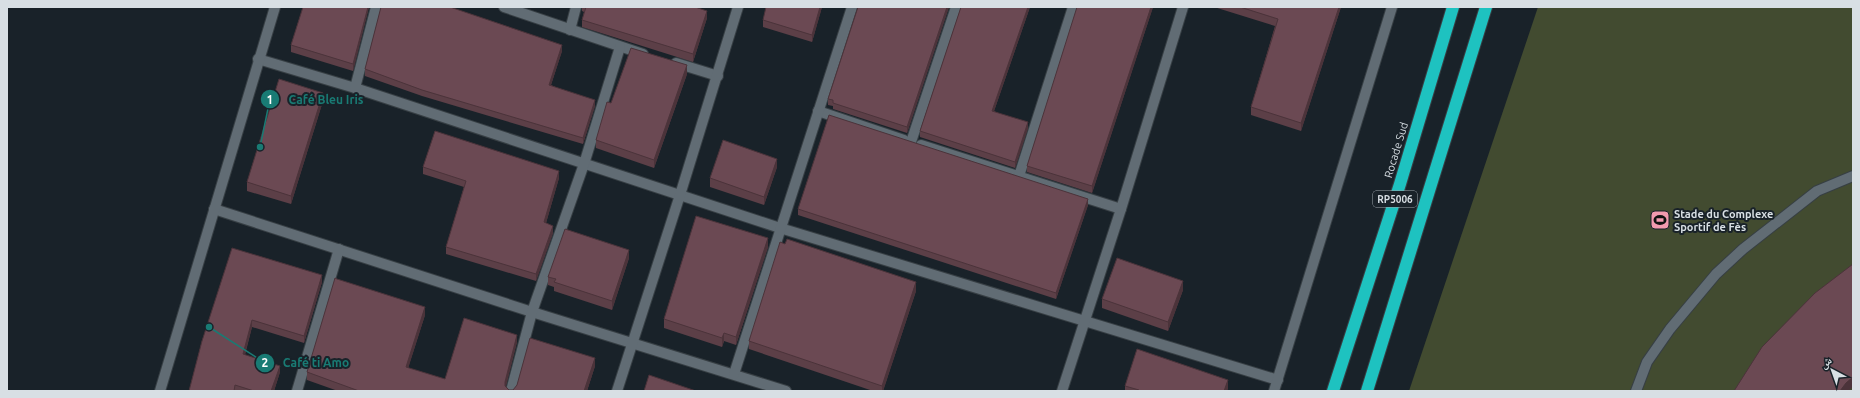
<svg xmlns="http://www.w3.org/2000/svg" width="1860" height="398" viewBox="0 0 1860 398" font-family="Ubuntu,'Noto Naskh Arabic',sans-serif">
  <rect width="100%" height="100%" fill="#192229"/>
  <path fill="#424b30" d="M1538 7H1853V391H1409Z"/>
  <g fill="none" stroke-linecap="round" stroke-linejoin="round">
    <defs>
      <g id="minor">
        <path d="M504 7 643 54"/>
        <path d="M570 30 576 7"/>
        <path d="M258 59 355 88 780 228 1278 380"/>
        <path d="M676 63 718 76"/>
        <path d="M355 88 376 7"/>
        <path d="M818 111 904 140"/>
        <path d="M911 142 956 7"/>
        <path d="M921 145 1121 209"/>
        <path d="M1019 176 1073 7"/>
        <path d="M214 209 532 312 786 391"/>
        <path d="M734 374 852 7"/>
        <path d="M160 391 275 7"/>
        <path d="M297 391 339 249"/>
        <path d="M511 391 532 312 584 164 620 47"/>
        <path d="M617 391 680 195 738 7"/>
        <path d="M1062 391 1121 209 1183 7"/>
        <path d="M1274 391 1392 7"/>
        <path d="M1636 391 1647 362 1670 329 1716 274 1743 249 1817 191 1853 176"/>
      </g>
      <g id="highway">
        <path d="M1333 391 1400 184 1453 7"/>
        <path d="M1367 391 1486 7"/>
      </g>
    </defs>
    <use href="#minor" stroke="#373f44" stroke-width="12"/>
    <use href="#highway" stroke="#373f44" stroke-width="14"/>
    <use href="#minor" stroke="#616c74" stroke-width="10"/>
    <use href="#highway" stroke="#1ec2c0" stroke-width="12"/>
  </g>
  <g fill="#5c3f47">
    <path d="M303 7H369L353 71 291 52V45Z"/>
    <path d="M582 7H695L707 18 693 62 582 27V20L584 12 582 11Z"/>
    <path d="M822 7 812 42 763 27V20Z"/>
    <path d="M949 7 907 133 833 109V106L828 105V99Z"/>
    <path d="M961 7H1030L994 111 1028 128 1015 168 920 137V131Z"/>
    <path d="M1153 7 1092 193 1027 172V166Z"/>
    <path d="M1214 7H1341L1301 131 1251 115V107L1275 26Z"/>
    <path d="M562 51 551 85 595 106 583 144 422 96 365 76V69Z"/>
    <path d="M687 74 654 168 596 148V140L611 103Z"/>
    <path d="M323 101 291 204 247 191V182Z"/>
    <path d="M423 167 559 178 546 223 553 233 536 281 446 254V247L464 187 423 174Z"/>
    <path d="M777 167 764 205 710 187V178Z"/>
    <path d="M1088 205 1056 299 798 215V209Z"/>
    <path d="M768 247 736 345 724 341 722 347 664 328V319Z"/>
    <path d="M629 258 612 310 554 291V287L548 285V277Z"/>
    <path d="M322 282 304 343 252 327 245 355 280 372 274 391H189L202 341Z"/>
    <path d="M1183 290 1168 331 1102 308V299Z"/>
    <path d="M916 291 883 391H873L749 349V341Z"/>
    <path d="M425 315 408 368 445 379 517 342 506 386 509 390H513L595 366 587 391H338L307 380V372Z"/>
    <path d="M1125 386 1228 388 1227 391H1125Z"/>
  </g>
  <g fill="#4b333a">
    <path d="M368 7H369L353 71V64Z"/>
    <path d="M820 7H822L812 42V35Z"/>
    <path d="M947 7H949L907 133V127Z"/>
    <path d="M1028 7H1030L992 117V111Z"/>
    <path d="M1151 7H1153L1092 193V186Z"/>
    <path d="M1339 7H1341L1301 131V123Z"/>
    <path d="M707 11V18L693 62V54Z"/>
    <path d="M562 45V51L549 91V85Z"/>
    <path d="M687 65V74L654 168V160Z"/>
    <path d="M323 93V101L291 204V196Z"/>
    <path d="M595 100V106L583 144V138Z"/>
    <path d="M1028 122V128L1015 168V162Z"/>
    <path d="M777 159V167L764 205V197Z"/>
    <path d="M559 171V178L544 230V222Z"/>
    <path d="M1088 199V205L1056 299V293Z"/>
    <path d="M553 226V233L536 281V274Z"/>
    <path d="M768 238V247L736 345V337Z"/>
    <path d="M629 250V258L612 310V301Z"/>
    <path d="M322 275V282L304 343V336Z"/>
    <path d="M1183 281V290L1168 331V322Z"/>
    <path d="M916 282V291L883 391H882V386Z"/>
    <path d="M425 307V315L406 375V367Z"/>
    <path d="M252 320V327L243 361V354Z"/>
    <path d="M724 333V341L722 347V338Z"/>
    <path d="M517 335V342L505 389V382Z"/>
    <path d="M595 358V366L587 391H584Z"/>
    <path d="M280 366V372L274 391H271Z"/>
    <path d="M1853 377V387L1848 391H1840L1846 383Z"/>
    <path d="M1228 380V388L1227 391H1224Z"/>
  </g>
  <g fill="#6b4953" stroke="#4b333a">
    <path d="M303 7H368L353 64 291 45Z"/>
    <path d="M381 7H450L562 45 549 85 595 100 583 138 422 90 365 69Z"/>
    <path d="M586 7H695L707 11 693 54 582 20Z"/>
    <path d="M766 7H820L812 35 763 20Z"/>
    <path d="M858 7H947L907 127 833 103V100L828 99Z"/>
    <path d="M961 7H1028L992 111 1028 122 1015 162 920 131Z"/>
    <path d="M1077 7H1151L1092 186 1027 166Z"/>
    <path d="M1240 7H1339L1301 123 1251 107 1278 19Z"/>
    <path d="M631 48 687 65 654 160 596 140 607 102 611 103Z"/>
    <path d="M279 79 323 93 291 196 247 182Z"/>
    <path d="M829 115 1088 199 1056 293 798 209Z"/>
    <path d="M435 131 559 171 544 222 553 226 536 274 446 247 466 181 423 167Z"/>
    <path d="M723 140 777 159 764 197 710 178Z"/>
    <path d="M696 216 768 238 736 337 724 333 722 338 664 319Z"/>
    <path d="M565 229 629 250 612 301 554 282 556 279 548 277Z"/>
    <path d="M787 239 916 282 882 386 749 341 780 242 785 244Z"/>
    <path d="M232 248 322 275 304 336 252 320 243 354 280 366 271 391H254L235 385 234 391H189L202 341Z"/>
    <path d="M1117 258 1183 281 1168 322 1102 299Z"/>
    <path d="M1853 264V377L1846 383 1840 391H1734L1762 347 1815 293Z"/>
    <path d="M335 278 337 279 425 307 406 367 445 379 464 318 517 335 505 382V386L509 390H513L517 385 530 338 595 358 584 391H359L307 372Z"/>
    <path d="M1137 349 1228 380 1224 391H1139V390L1125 386Z"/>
    <path d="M649 375 696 391H644Z"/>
  </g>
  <defs>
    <symbol id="stadium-square" viewBox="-11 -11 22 22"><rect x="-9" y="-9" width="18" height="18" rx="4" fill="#f29aaf" stroke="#192229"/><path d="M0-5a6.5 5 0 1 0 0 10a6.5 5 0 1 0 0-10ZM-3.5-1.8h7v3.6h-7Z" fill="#111"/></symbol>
  </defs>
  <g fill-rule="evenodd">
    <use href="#stadium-square" x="1649" y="209" width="22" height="22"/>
  </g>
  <g text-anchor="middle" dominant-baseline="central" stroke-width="4" stroke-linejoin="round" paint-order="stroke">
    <rect fill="#192229" stroke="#9fa6ac" stroke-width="1" x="1373" y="191" width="44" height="16" rx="3"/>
    <g font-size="10" font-weight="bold" fill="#d8dfe4">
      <text x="1395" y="199">RP5006</text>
    </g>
    <g font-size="11" fill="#d8dfe4" stroke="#192229">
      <text transform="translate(1396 150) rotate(-73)">Rocade Sud</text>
    </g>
    <g font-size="11" font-weight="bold" fill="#d8dfe4" stroke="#192229" text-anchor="start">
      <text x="1674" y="214">Stade du Complexe<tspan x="1674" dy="13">Sportif de Fès</tspan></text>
    </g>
  </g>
  <path fill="none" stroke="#197b74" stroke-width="1.5" d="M260 147L270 99M209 327L265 363"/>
  <g fill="#197b74" stroke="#192229" stroke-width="1.5">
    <circle cx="260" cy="147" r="4"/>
    <circle cx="209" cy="327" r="4"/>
    <circle cx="270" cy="99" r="10"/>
    <circle cx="265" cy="363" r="10"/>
  </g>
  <g font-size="12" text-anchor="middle" font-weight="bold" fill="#fff">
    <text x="270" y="104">1</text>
    <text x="265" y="367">2</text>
  </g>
  <g font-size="12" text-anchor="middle" font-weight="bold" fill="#197b74" stroke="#192229" stroke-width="4" stroke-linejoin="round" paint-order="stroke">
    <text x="326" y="104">Café Bleu Iris</text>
    <text x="316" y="367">Café ti Amo</text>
  </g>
  <rect width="1860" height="398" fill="none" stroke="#d8dfe4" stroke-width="16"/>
  <g transform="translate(1832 370) rotate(319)" stroke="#192229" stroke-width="3" paint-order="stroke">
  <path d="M0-3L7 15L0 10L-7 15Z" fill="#d8dfe4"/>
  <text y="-6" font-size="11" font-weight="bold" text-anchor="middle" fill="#d8dfe4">ش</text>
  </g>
</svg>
